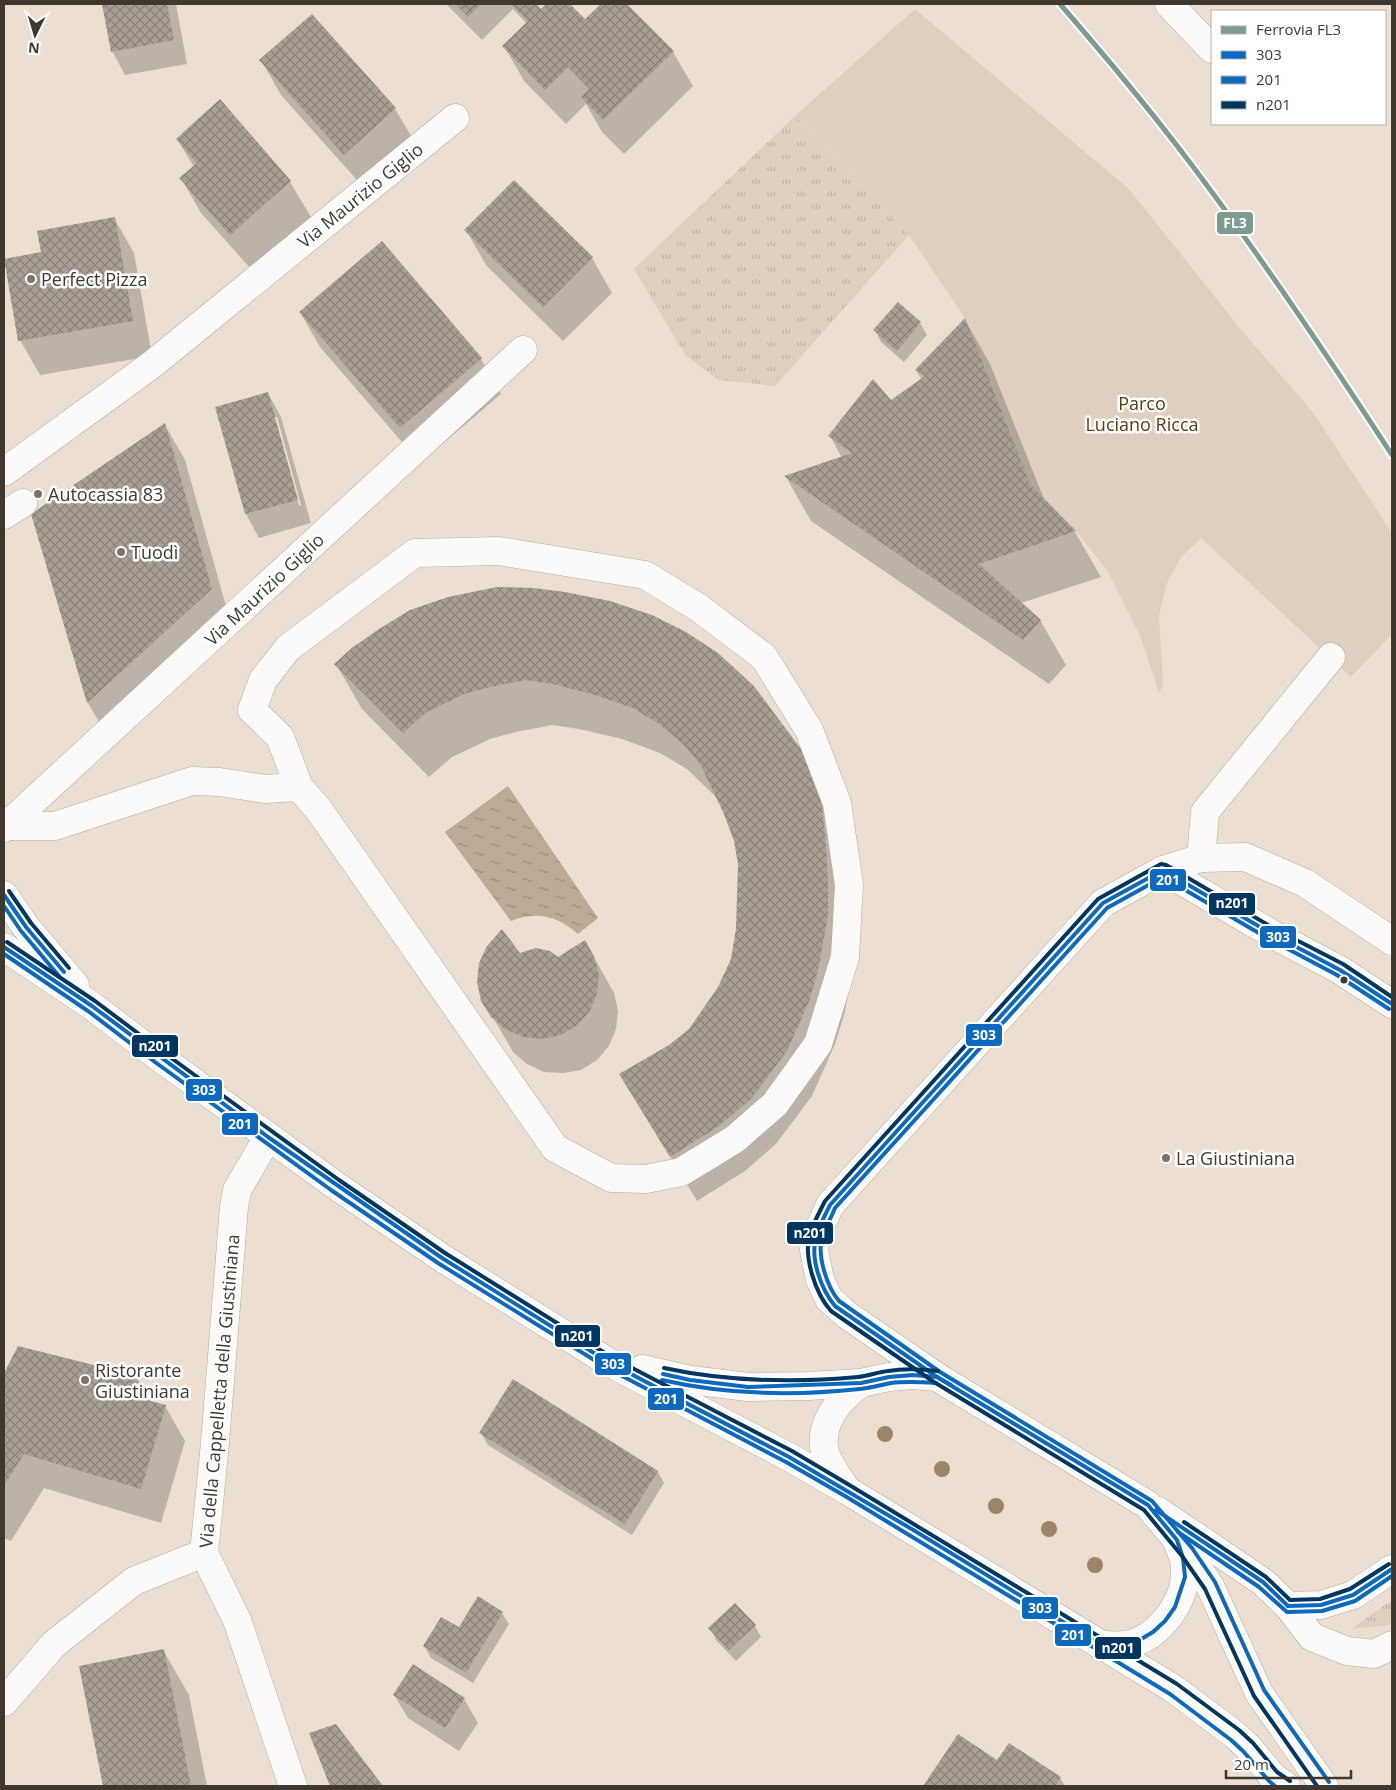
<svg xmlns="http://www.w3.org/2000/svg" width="1396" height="1790" viewBox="0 0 1396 1790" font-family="'Open Sans',sans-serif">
  <defs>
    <pattern id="grass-tufts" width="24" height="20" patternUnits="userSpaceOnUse" patternTransform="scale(1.25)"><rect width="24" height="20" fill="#decfc0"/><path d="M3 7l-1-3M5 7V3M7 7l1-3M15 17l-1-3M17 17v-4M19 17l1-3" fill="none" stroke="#c0b2a5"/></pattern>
    <pattern id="water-ripples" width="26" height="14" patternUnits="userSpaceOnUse" patternTransform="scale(1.25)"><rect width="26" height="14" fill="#bcaa96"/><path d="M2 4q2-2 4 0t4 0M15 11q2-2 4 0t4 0" fill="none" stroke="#9a8b7b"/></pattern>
    <pattern id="building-cross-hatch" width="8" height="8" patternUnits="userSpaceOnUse" patternTransform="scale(1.25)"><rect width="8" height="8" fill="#a99f95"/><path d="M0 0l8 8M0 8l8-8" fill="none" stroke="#8b837a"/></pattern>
  </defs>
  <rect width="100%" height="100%" fill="#ecdfd2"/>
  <g fill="url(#grass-tufts)">
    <path d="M795 116 909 235 775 386 718 380 685 355 634 269Z"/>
    <path d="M1392 1600V1623L1389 1625 1351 1629Z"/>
  </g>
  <path fill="#decfc0" d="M915 9 1129 189 1242 331 1312 411 1392 533V634L1351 677 1201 538 1181 557 1166 585 1159 616 1163 685 1159 693 1140 636 1107 570 1076 531 1030 484 965 318 909 235 795 116Z"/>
  <path fill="url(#water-ripples)" d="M508 786 598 918 578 934C556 915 537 911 511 921L445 832Z"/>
  <g fill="#0003" fill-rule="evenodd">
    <path d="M103 4H176L187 64 125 75 112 51Z"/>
    <path d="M446 4H535L541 10 547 4H568L585 21 603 4H626L673 52 693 86 624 154 602 132 586 104 566 124 524 81 504 46 527 24 513 9 482 40Z"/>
    <path d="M312 15 395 109 416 144 365 189 281 95 261 60Z"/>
    <path d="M220 101 290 182 311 217 251 269 201 213 181 178 194 167 177 139Z"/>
    <path d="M114 218 134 253 152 356 40 375 20 340 43 253Z"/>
    <path d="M466 230 592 258 612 293 563 341 486 265Z"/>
    <path d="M382 243 481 359 501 394 420 463 320 347 300 312Z"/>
    <path d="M965 320 990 364 1044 499 1075 532 1101 577 1021 603 1040 620 1066 665 1049 684 811 521 786 477 842 458 830 436 891 402 922 380 916 370Z"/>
    <path d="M920 323 927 335 904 362 881 342 875 330Z"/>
    <path d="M268 393 281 417 311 523 259 538 246 514 216 408ZM274 417H277L301 505 299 506Z"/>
    <path d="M165 425 185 460 231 624 108 737 88 703 32 515Z"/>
    <path d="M448 598 826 795 853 961 845 1012 835 1044 812 1096 776 1144 745 1171 697 1201 621 1074 670 1046 690 1030 720 987 732 959 738 929 739 864 735 841 718 799 687 769 660 753 622 739 579 729 552 725 516 732 490 739 452 757 429 777 362 709 336 664Z"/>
    <path d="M585 941 614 993 618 1011 616 1029 609 1046 597 1060 581 1070 563 1073 544 1072 527 1064 513 1052 483 1000 520 954 558 959Z"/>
    <path d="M18 1347 137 1377 151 1402 165 1406 185 1441 161 1523 44 1488 11 1541 4 1538V1375Z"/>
    <path d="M481 1433 658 1472 664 1483 632 1535 488 1445Z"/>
    <path d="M502 1613 509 1624 473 1683 431 1658 424 1646 460 1629Z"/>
    <path d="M755 1626 761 1637 736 1661 716 1640 710 1628Z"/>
    <path d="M163 1650 189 1695 207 1786H105L80 1667Z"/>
    <path d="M394 1695 464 1699 478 1723 459 1751 408 1718Z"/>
    <path d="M335 1725 381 1786H331L311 1734Z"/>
    <path d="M958 1736 997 1762 1009 1745 1060 1778 1065 1786H925Z"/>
  </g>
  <g fill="url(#building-cross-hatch)">
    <path d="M102 4H167L174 40 111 52Z"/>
    <path d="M455 4H481L468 17Z"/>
    <path d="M511 4H536L541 9 546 4H570L585 19 601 4H627L674 51 603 120 581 97 589 89 568 67 545 90 502 46 528 21Z"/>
    <path d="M312 14 396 108 344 155 259 60Z"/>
    <path d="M220 99 291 181 230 235 179 178 197 163 176 139Z"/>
    <path d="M514 180 593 257 543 307 464 230Z"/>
    <path d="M115 217 133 321 18 341 4 259 41 252 37 231Z"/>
    <path d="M382 241 482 358 400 428 299 312Z"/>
    <path d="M898 302 921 322 897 351 873 330Z"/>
    <path d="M965 318 1030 484 1076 531 979 564 1041 620 1023 640 784 476 852 453 828 436 873 379 891 400 925 376 915 370Z"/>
    <path d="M268 392 298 500 245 514 215 407Z"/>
    <path d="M165 423 212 589 87 703 31 514Z"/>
    <path d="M497 587 534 588 565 592 610 601 652 615 686 632 718 653 754 686 801 749 815 780 822 807 826 844 828 881V915L819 966 810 999 787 1051 751 1099 719 1126 670 1157 619 1074 669 1045 689 1029 718 987 731 959 736 929 738 864 734 841 724 814 700 764 683 744 659 724 633 708 595 695 553 684 526 680 490 687 464 694 427 712 403 733 334 664 353 647 379 629 410 610 448 597Z"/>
    <path d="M502 929 520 953 536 948 550 951 558 957 585 940 594 956 599 975 597 993 590 1011 577 1025 561 1035 542 1039 523 1037 505 1029 491 1017 481 1001 477 982 479 963 487 946Z"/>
    <path d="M18 1346 138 1376 136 1397 166 1405 141 1489 24 1454 4 1486V1373Z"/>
    <path d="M513 1379 658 1471 625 1524 479 1433Z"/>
    <path d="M478 1596 503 1612 466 1673 423 1646 441 1617 459 1627Z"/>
    <path d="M735 1603 756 1625 729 1650 708 1628Z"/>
    <path d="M164 1649 191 1786H103L79 1666Z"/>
    <path d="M413 1664 465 1698 445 1728 393 1695Z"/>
    <path d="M336 1724 383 1786H330L309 1733Z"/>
    <path d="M958 1734 997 1760 1009 1743 1061 1777 1055 1786H923Z"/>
  </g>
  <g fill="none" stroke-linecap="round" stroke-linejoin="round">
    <defs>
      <g id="minor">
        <path d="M1169 4 1212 49"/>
        <path d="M4 472 150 366 455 118"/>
        <path d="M4 515 23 503"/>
        <path d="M6 826H55L192 781 220 782 265 789 299 787 319 810 555 1148 611 1178 646 1179 681 1172 735 1139 775 1104 818 1044 845 957 849 885 837 803 809 730 764 657 699 608 645 575 499 551 415 553 288 648 263 680 252 710 280 737 299 787"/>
        <path d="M4 828 523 350"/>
        <path d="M1201 858 1205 812 1331 657"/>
        <path d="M1163 870 1272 934 1340 970 1392 1004"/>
        <path d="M268 1137 237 1190 234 1207 215 1443 204 1553 237 1620 293 1786"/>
        <path d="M937 1377 847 1315 829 1299 820 1280 814 1250 816 1236 830 1205 1103 903 1163 870 1201 858 1245 857 1305 883 1392 941"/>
        <path d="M1158 1511 1263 1582 1288 1606 1312 1637 1347 1651 1374 1654 1392 1645"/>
        <path d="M1288 1606 1321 1605 1353 1595 1392 1569"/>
        <path d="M4 1702 54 1644 134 1581 204 1553"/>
      </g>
      <g id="major">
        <path d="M4 895 26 927 75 985"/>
        <path d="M4 947 92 1006 159 1057 335 1185 442 1258 610 1363 789 1457 848 1491 1174 1689 1235 1735 1248 1747 1273 1777 1286 1786"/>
        <path d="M642 1369 690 1380 748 1387 808 1386 861 1383 889 1377 913 1375 937 1377 1148 1505 1187 1552 1210 1586 1259 1693 1324 1786"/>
        <path d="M846 1489C839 1477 828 1465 825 1452 818 1423 840 1398 861 1383"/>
        <path d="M1099 1644C1112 1646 1124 1647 1137 1642 1165 1630 1188 1596 1185 1566 1184 1558 1181 1551 1178 1544"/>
      </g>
    </defs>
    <use href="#minor" stroke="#b4aaa0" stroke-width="29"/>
    <use href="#major" stroke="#b4aaa0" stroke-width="29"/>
    <use href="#minor" stroke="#fcfaf8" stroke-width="28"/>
    <use href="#major" stroke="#fcfaf8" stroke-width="28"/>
    <defs>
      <g id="bus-1">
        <path d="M1163 870 1272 934 1340 970 1392 1004"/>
        <path d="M4 895 26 927 64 972"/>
        <path d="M4 947 92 1006 268 1137 442 1258 610 1363 789 1457 915 1531 1099 1644 1123 1646 1138 1641 1153 1632 1165 1621 1175 1607 1185 1577 1183 1558 1177 1540 1148 1505 937 1377 835 1306C821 1289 810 1259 816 1237 819 1226 825 1215 830 1205L1103 903 1163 870"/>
        <path d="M663 1374 690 1380 748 1387 861 1383 889 1377 913 1375 937 1377 951 1385"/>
        <path d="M1156 1510 1263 1582 1288 1606"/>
        <path d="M1288 1606 1321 1605 1353 1595 1392 1569"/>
      </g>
      <g id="bus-2">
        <path d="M4 906 21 931 59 976"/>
        <path d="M4 954 88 1011 155 1062 331 1190 438 1263 607 1368 786 1462 845 1496 1170 1694 1231 1740 1243 1751 1269 1781 1275 1786"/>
        <path d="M662 1380C727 1395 794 1396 860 1389 871 1388 880 1385 891 1383 906 1381 921 1382 936 1383"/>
        <path d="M1178 1532 1259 1587 1287 1612 1322 1611 1355 1601 1392 1576"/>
        <path d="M1329 1782 1264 1690 1215 1582 1192 1548 1152 1501 940 1372 839 1301C827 1287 817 1256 822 1238 825 1228 831 1218 835 1208L1107 908 1163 877 1269 939 1337 975 1389 1009"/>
      </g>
      <g id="bus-3">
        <path d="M9 891 31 923 69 968"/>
        <path d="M7 942 95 1001 163 1052 339 1180 445 1253 613 1358 792 1451 851 1486 1177 1684 1239 1730 1253 1743 1277 1772 1290 1781"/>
        <path d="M664 1368C729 1382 792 1383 858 1377 868 1376 878 1372 888 1371 905 1368 921 1369 938 1371"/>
        <path d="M1184 1522 1266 1577 1290 1600 1320 1599 1350 1589 1389 1564"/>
        <path d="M1317 1786 1254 1696 1205 1589 1182 1556 1144 1510 934 1382 831 1311C815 1293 803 1256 810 1233 814 1222 820 1211 825 1201L1098 899 1161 864 1166 865 1275 929 1343 964 1392 997"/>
      </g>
    </defs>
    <use href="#bus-1" stroke="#fff" stroke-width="8"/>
    <use href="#bus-2" stroke="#fff" stroke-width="8"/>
    <use href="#bus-3" stroke="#fff" stroke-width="8"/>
    <use href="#bus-1" stroke="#0c69bf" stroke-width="4"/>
    <use href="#bus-2" stroke="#0c69bf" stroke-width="4"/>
    <use href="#bus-3" stroke="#00365f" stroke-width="4"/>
    <defs>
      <path id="rail-1" d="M1060 4C1106 57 1152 112 1194 168 1264 261 1329 358 1392 455"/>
    </defs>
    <use href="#rail-1" stroke="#fff" stroke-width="9"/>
    <use href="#rail-1" stroke="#7d9b8f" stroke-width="5"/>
  </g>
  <g fill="#9b8468">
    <circle cx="885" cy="1434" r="8"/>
    <circle cx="942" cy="1469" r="8"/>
    <circle cx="996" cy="1506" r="8"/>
    <circle cx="1049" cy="1529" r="8"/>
    <circle cx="1095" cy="1565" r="8"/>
  </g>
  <g fill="#7c7267" stroke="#fff" stroke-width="2">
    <circle cx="31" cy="279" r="5"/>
    <circle cx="38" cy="494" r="5"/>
    <circle cx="121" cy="552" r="5"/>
    <circle cx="1166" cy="1158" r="5"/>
    <circle cx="85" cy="1380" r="5"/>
  </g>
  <circle fill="#40382e" stroke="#fff" stroke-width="2" cx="1344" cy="980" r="4.5"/>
  <g text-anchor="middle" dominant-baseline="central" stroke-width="5" stroke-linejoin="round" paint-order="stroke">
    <g font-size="18" fill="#40382e" stroke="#fff">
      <text transform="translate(360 195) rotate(-39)">Via Maurizio Giglio</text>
      <text transform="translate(264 589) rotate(-43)">Via Maurizio Giglio</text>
      <text transform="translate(219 1391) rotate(-85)">Via della Cappelletta della Giustiniana</text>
    </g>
    <g font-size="18" fill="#40382e" stroke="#fff" text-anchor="start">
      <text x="41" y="279">Perfect Pizza</text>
      <text x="48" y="494">Autocassia 83</text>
      <text x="131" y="552">Tuodì</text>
      <text x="1176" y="1158">La Giustiniana</text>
      <text x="95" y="1370">Ristorante<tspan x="95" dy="21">Giustiniana</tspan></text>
    </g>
    <g font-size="18" fill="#593a11" stroke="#fff">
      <text x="1142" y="403">Parco<tspan x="1142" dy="21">Luciano Ricca</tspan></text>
    </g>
  </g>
  <g stroke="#fff" stroke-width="2">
    <rect x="1216" y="211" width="38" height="24" rx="5" fill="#7d9b8f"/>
    <rect x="1149" y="868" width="38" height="24" rx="5" fill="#0c69bf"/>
    <rect x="1208" y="892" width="48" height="24" rx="5" fill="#00365f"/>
    <rect x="1259" y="925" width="38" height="24" rx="5" fill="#0c69bf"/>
    <rect x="965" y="1023" width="38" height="24" rx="5" fill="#0c69bf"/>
    <rect x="131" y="1034" width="48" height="24" rx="5" fill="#00365f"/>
    <rect x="185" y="1078" width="38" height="24" rx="5" fill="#0c69bf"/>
    <rect x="221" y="1112" width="38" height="24" rx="5" fill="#0c69bf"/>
    <rect x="786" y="1221" width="48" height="24" rx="5" fill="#00365f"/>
    <rect x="554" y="1324" width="47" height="24" rx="5" fill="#00365f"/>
    <rect x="594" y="1352" width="38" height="24" rx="5" fill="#0c69bf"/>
    <rect x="647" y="1387" width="38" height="24" rx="5" fill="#0c69bf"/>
    <rect x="1021" y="1596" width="38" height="24" rx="5" fill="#0c69bf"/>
    <rect x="1054" y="1623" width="38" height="24" rx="5" fill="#0c69bf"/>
    <rect x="1094" y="1636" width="48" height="24" rx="5" fill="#00365f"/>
  </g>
  <g font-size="14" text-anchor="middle" font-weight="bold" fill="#fff">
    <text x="1235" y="228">FL3</text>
    <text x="1168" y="885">201</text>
    <text x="1232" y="908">n201</text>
    <text x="1278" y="942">303</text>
    <text x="984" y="1040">303</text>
    <text x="155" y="1051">n201</text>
    <text x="204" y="1095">303</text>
    <text x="240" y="1129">201</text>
    <text x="810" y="1238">n201</text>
    <text x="577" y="1341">n201</text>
    <text x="613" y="1369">303</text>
    <text x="666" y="1404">201</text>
    <text x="1040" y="1613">303</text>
    <text x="1073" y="1640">201</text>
    <text x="1118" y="1653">n201</text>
  </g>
  <rect width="1396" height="1790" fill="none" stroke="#40382e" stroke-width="10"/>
  <rect x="1211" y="10" width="175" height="115" fill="#ffffff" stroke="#b3afab"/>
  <rect x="1221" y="26" width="25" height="8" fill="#7d9b8f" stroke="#b3afab"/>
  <text x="1256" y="35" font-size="15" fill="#40382e">Ferrovia FL3</text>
  <rect x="1221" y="51" width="25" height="8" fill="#0c69bf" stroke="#b3afab"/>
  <text x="1256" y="60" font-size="15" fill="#40382e">303</text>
  <rect x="1221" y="76" width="25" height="8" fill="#0c69bf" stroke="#b3afab"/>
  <text x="1256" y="85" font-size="15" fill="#40382e">201</text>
  <rect x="1221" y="101" width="25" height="8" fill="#00365f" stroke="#b3afab"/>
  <text x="1256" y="110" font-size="15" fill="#40382e">n201</text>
  <g transform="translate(35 35) rotate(185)" stroke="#ffffff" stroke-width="4" paint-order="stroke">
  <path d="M0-4L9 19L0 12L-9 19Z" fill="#40382e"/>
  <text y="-8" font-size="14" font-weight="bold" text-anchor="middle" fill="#40382e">N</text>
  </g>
  <path d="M1226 1770v8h125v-8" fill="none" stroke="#40382e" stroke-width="2.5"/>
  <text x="1234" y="1770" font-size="15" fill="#40382e" stroke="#ffffff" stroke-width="4" paint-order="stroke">20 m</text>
</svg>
